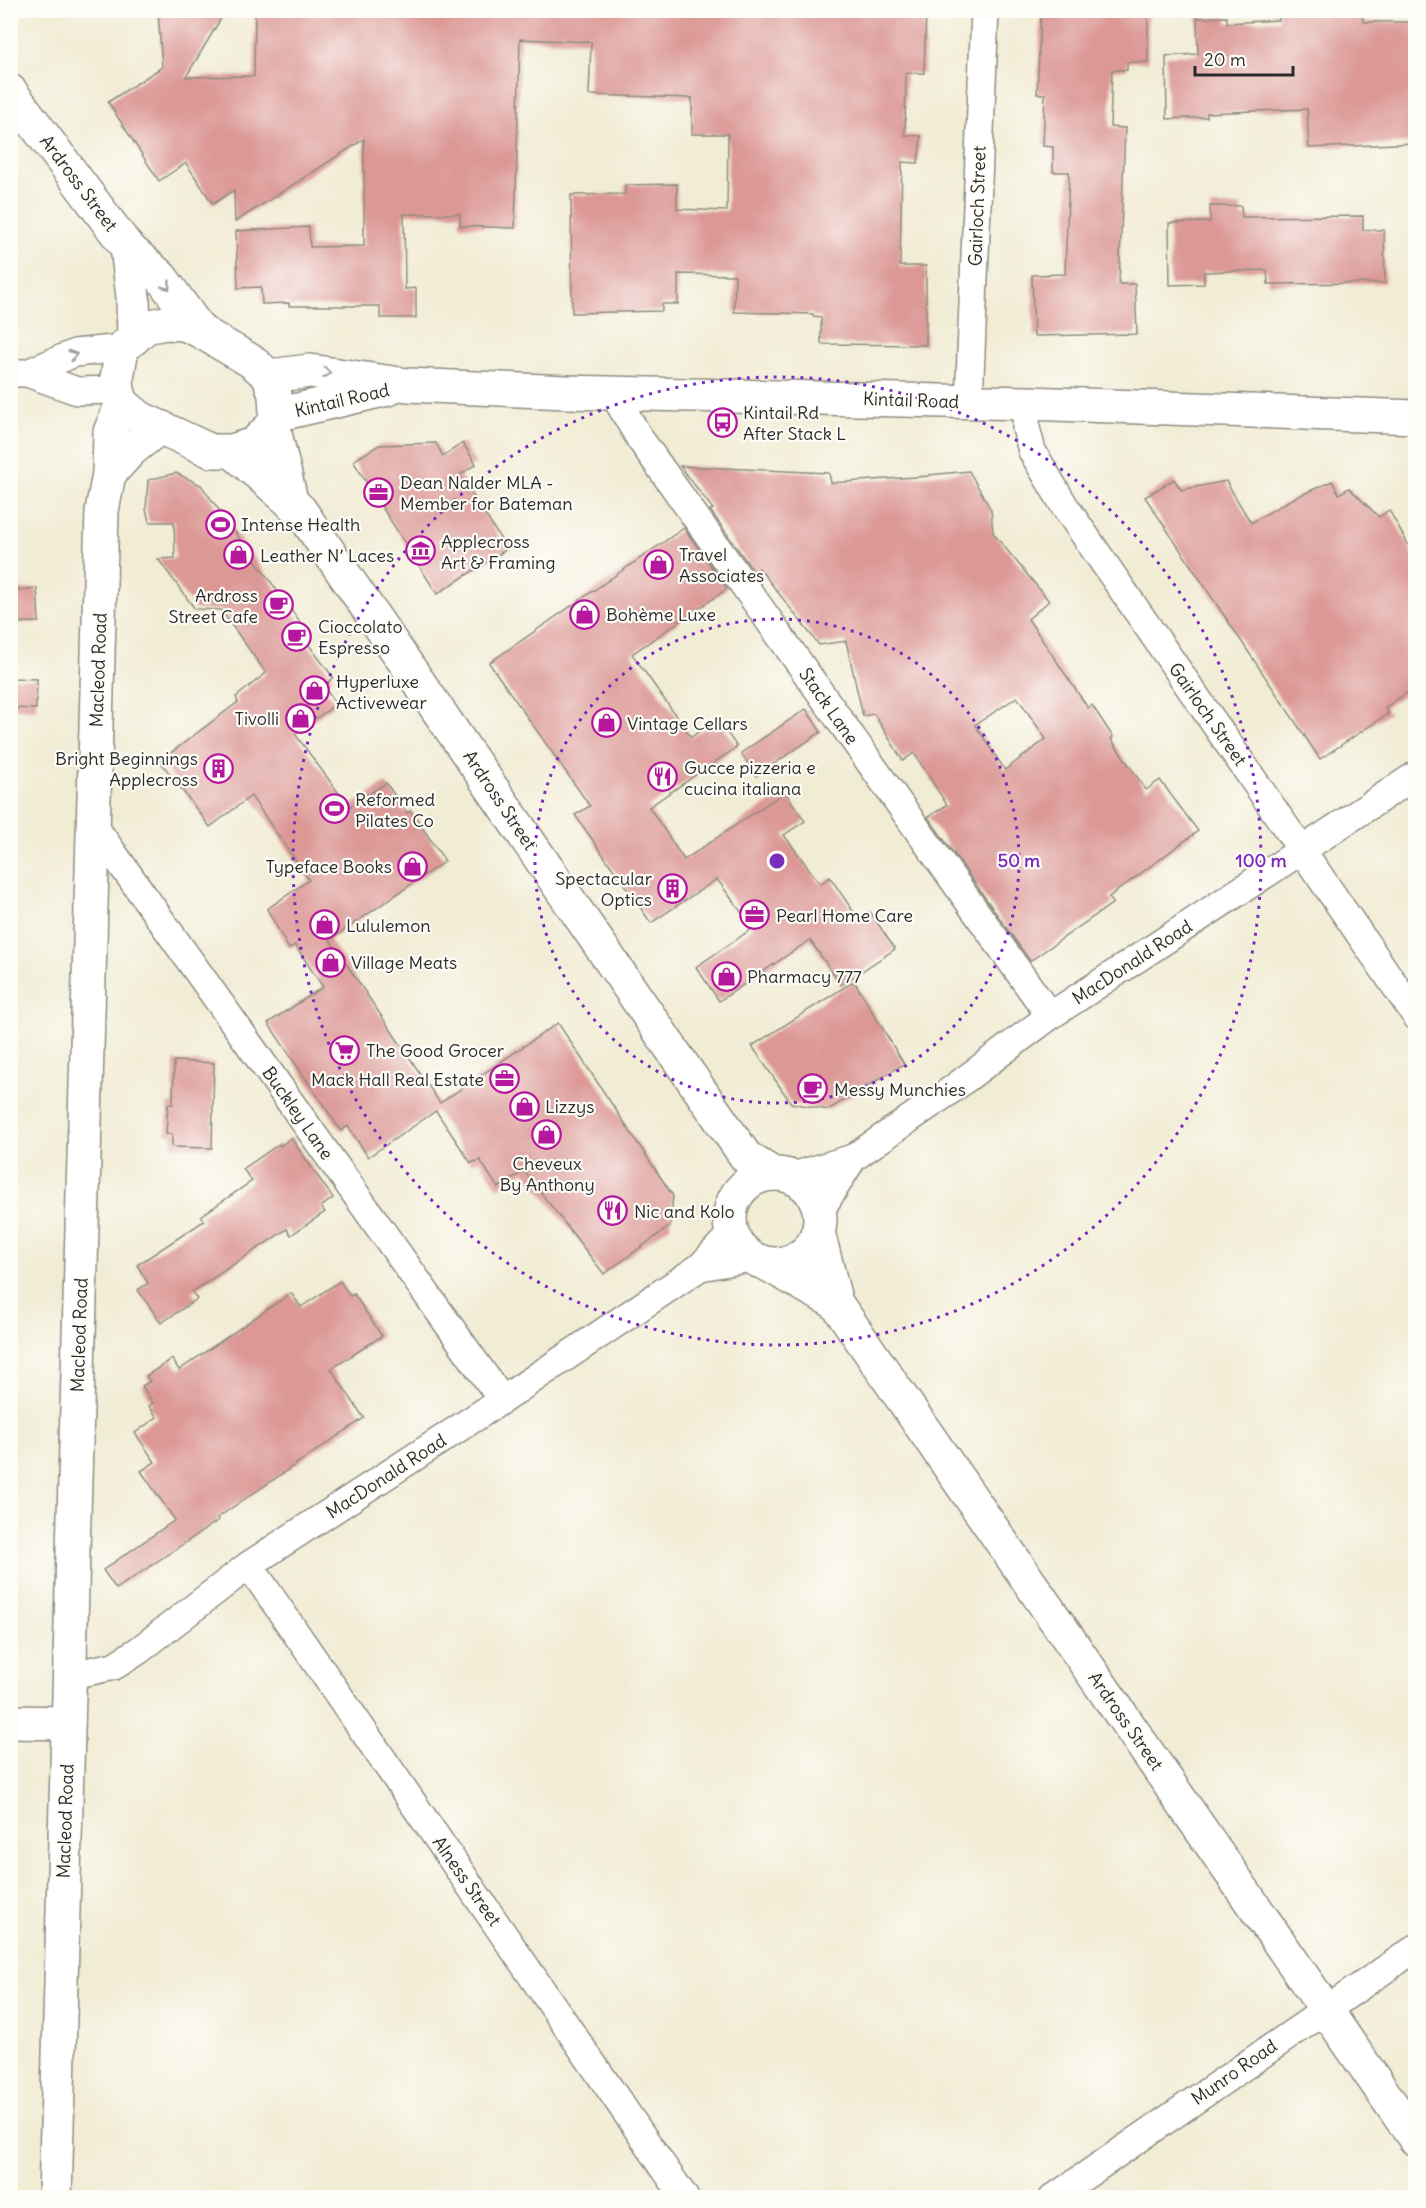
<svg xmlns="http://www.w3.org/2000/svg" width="1426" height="2208" viewBox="0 0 1426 2208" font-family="Delius,sans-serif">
  <rect width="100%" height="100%" fill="#fdfcf7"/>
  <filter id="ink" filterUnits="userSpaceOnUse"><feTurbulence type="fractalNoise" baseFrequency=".0167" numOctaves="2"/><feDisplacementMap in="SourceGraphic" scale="12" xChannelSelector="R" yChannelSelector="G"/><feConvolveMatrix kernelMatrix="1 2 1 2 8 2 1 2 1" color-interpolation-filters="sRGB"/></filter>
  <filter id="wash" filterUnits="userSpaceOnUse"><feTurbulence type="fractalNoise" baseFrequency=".008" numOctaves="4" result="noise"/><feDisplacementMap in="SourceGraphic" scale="24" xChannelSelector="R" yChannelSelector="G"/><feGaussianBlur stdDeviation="1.35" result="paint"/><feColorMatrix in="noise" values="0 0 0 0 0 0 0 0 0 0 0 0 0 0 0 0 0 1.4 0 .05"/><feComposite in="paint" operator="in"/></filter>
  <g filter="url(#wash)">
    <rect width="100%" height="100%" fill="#f1ecd4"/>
    <g id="blocks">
      <g fill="#db9895" fill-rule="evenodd">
        <path d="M158 10H226L186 77 254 76 255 10H396V13H466V10H926L924 73H906L905 135 921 136 918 163 902 162 900 266H926V345L821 344V317L813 316V314L734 312 735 275 678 274V304H662V311L572 313 571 195 625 194V185L677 184V209L727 211 728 134H692V98L589 95 591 42 520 39 515 228 460 226V214H404L405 289 416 288V318H380V306H289V303L262 304 261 287 238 288 236 231 309 227 310 247 364 246V139L235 222 234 190 213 204 186 163 159 181 108 102 162 67Z"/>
        <path d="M1041 10H1148V62H1127V70H1112L1110 127 1125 128 1119 284H1135L1137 334 1034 336 1032 275 1065 274 1069 172H1053V147L1043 146 1045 94H1037Z"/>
        <path d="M1279 10H1362L1363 22H1416V143L1309 148 1307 109 1207 113V117L1167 119 1166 56 1198 54 1197 18 1227 17V23L1279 20Z"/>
        <path d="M1210 206H1241L1242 217 1363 216V230H1384L1385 283 1268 284 1267 270 1204 272V284L1170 285 1169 223 1210 222Z"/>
        <path d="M436 443 443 456 463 443 476 464 460 475 507 549 437 594 353 461 379 445Z"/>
        <path d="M680 466 829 473 831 483 929 476V475L969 471 991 510 993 533 1049 601 1028 619 1088 708 1092 705 1113 737 1111 739 1146 790 1160 780 1198 831 1109 897 1113 903 1030 961 928 817 947 805 914 753 903 761 874 714 863 716 846 641 819 645 759 568 754 572 710 510 713 509ZM1017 697 1046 739 1005 770 975 725Z"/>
        <path d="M176 473 201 485 310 636 305 640 333 677 324 687 336 704 295 734 349 807 386 783 407 813 411 811 445 861 330 940 440 1103 558 1023 673 1196 670 1226 604 1274 524 1171 498 1188 480 1160 471 1163 436 1111 368 1157 348 1126 341 1131 268 1023 323 987 295 945 289 949 267 909 309 880 251 796 210 827 160 761 238 702 236 697 266 673 221 610 195 609 158 559 175 558 174 522H149L146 509 148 480Z"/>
        <path d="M1174 479 1181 490 1226 481 1251 523 1290 500 1332 481 1339 494 1349 488 1379 517 1389 510 1416 559V686L1385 708 1389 713 1320 759 1145 497Z"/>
        <path d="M684 528 727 589 632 654 691 737 718 719 737 747 649 807 684 860 785 792 805 821 784 835 820 884 830 877 859 920 870 912 895 949 841 985 810 940 719 1001 696 967 753 928 717 879 651 923 575 815 590 806 489 663Z"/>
        <path d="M37 588 39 622 10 623V591Z"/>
        <path d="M10 678 37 679 36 709 10 708Z"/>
        <path d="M806 709 821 732 756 776 741 753Z"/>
        <path d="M854 981 904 1064 828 1110 791 1103 752 1046Z"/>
        <path d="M174 1061 214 1063 212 1148 172 1147V1134H166L168 1104H173Z"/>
        <path d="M291 1138 333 1198 321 1207 325 1212 291 1235 287 1229 192 1292 197 1299 161 1323 138 1290 148 1283 137 1265 204 1221 201 1216 252 1181 243 1169 279 1144 280 1146Z"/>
        <path d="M340 1281 350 1296 354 1294 382 1336 331 1369 364 1418 217 1518 219 1520 116 1589 103 1570 175 1520 141 1471 155 1462 135 1433 157 1417 149 1406 153 1403 142 1386 150 1381 146 1376 172 1359 179 1370 291 1293 301 1307Z"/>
      </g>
    </g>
  </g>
  <g filter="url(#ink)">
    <use href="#blocks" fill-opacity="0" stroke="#8e8c80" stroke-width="1.5"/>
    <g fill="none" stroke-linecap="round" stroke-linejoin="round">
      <defs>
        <g id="street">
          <path d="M10 373H27L77 391 118 390"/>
          <path d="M27 373 75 353 122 348"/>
          <path d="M613 393 640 439 1050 1016"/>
          <path d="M969 402 985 10"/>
          <path d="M1027 403 1026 428 1032 451 1064 505 1416 1016"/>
          <path d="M94 826 502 1400"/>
          <path d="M790 1177 853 1158 947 1093 1050 1016 1416 775"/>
          <path d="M819 1213 853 1158"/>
          <path d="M700 1267 751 1258"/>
          <path d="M249 1565 685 2198"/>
          <path d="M69 1671 86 1672 114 1666 138 1651 249 1565 502 1400 700 1267 731 1234"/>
          <path d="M1053 2198 1416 1948"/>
        </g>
        <g id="secondary">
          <path d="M10 91 127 247 161 277 200 331"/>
          <path d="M127 247 133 297 134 338"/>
          <path d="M165 323 184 324 200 331 251 361 269 376 275 395 276 415 273 425 254 444 232 451H211L140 418 122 403 118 390 117 378 122 348 146 327Z"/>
          <path d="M269 376 310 371 407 385 567 392 1027 403 1416 417"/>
          <path d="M276 415 388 389"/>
          <path d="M273 425 292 504"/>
          <path d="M232 451 300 510 746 1157 773 1174"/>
          <path d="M109 474 131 450 160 427"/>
          <circle cx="775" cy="1219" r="45"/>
          <path d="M818 1232 836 1303 1416 2140"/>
          <path d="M765 1263 836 1303"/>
          <path d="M10 1722 68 1723"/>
          <path d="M55 2198 102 511 109 474 110 432 122 403"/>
        </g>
      </defs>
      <use href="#street" stroke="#8e8c80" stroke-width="30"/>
      <use href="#secondary" stroke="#8e8c80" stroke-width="36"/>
      <use href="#street" stroke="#fff" stroke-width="27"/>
      <use href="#secondary" stroke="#fff" stroke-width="33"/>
    </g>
    <defs><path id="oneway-chevron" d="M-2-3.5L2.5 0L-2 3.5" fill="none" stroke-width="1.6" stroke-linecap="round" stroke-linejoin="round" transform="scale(1.5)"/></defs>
    <g stroke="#a0a0a0">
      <use href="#oneway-chevron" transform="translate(167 286) rotate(54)"/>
      <use href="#oneway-chevron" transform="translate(73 355) rotate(-17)"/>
      <use href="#oneway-chevron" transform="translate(327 373) rotate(8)"/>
    </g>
  </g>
  <g fill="none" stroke="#7b2cbf" stroke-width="3" stroke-dasharray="3 6">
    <circle cx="777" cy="861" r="242"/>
    <circle cx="777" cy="861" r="484"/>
  </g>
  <defs>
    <symbol id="bus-ring" viewBox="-11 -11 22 22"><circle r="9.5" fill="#fdfcf7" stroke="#b5179e" stroke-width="1.5"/><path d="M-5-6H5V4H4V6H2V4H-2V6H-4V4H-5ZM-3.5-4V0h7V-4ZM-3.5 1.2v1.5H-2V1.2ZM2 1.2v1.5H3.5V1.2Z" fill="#b5179e"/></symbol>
    <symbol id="office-ring" viewBox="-11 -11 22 22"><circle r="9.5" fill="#fdfcf7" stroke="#b5179e" stroke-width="1.5"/><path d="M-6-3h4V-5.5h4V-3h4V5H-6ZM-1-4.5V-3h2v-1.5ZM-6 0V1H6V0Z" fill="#b5179e"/></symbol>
    <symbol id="stadium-ring" viewBox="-11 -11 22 22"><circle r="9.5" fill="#fdfcf7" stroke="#b5179e" stroke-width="1.5"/><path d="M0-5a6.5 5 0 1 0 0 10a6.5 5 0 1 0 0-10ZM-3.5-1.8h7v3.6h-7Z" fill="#b5179e"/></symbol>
    <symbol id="museum-ring" viewBox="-11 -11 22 22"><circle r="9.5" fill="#fdfcf7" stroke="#b5179e" stroke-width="1.5"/><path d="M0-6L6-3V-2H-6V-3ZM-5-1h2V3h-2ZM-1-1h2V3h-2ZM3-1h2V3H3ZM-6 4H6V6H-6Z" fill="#b5179e"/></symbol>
    <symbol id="shop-ring" viewBox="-11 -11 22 22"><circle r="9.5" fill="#fdfcf7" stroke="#b5179e" stroke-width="1.5"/><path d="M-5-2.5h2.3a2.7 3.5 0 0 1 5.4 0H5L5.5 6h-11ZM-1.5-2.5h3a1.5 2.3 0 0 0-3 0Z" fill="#b5179e"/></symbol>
    <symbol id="cafe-ring" viewBox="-11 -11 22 22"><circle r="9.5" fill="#fdfcf7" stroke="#b5179e" stroke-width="1.5"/><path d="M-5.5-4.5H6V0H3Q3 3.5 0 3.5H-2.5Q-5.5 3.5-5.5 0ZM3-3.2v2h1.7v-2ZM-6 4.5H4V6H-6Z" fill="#b5179e"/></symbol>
    <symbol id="building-ring" viewBox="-11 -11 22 22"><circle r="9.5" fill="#fdfcf7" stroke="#b5179e" stroke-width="1.5"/><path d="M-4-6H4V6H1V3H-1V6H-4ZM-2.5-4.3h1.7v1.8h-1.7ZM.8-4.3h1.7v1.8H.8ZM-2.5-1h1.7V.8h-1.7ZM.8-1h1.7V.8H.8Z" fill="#b5179e"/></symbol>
    <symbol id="restaurant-ring" viewBox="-11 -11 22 22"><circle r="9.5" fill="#fdfcf7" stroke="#b5179e" stroke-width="1.5"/><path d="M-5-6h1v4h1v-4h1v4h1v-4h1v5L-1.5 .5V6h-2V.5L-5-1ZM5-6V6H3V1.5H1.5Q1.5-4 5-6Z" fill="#b5179e"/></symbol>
    <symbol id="supermarket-ring" viewBox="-11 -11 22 22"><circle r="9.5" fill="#fdfcf7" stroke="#b5179e" stroke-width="1.5"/><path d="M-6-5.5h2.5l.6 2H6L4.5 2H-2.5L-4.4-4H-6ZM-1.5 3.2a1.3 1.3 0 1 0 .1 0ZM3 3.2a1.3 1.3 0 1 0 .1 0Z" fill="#b5179e"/></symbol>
  </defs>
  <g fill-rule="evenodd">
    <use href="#bus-ring" x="706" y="406" width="33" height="33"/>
    <use href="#office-ring" x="362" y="476" width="33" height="33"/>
    <use href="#stadium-ring" x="204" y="508" width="33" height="33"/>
    <use href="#museum-ring" x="404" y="534" width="33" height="33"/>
    <use href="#shop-ring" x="222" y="538" width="33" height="33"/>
    <use href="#shop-ring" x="642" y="548" width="33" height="33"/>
    <use href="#cafe-ring" x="262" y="588" width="33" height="33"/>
    <use href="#shop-ring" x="568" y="598" width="33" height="33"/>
    <use href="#cafe-ring" x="280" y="620" width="33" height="33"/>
    <use href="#shop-ring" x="298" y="674" width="33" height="33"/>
    <use href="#shop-ring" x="284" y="702" width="33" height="33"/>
    <use href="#shop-ring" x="590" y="706" width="33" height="33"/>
    <use href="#building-ring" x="202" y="752" width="33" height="33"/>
    <use href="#restaurant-ring" x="646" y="760" width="33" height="33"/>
    <use href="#stadium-ring" x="318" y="792" width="33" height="33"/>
    <use href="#shop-ring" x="396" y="850" width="33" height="33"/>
    <use href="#building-ring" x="656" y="872" width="33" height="33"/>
    <use href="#office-ring" x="738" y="898" width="33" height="33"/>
    <use href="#shop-ring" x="308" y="908" width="33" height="33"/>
    <use href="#shop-ring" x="314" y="946" width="33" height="33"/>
    <use href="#shop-ring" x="710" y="960" width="33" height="33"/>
    <use href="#supermarket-ring" x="328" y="1034" width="33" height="33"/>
    <use href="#office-ring" x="488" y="1062" width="33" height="33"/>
    <use href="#cafe-ring" x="796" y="1072" width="33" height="33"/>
    <use href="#shop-ring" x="508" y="1090" width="33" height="33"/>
    <use href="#shop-ring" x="530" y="1118" width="33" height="33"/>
    <use href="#restaurant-ring" x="596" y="1194" width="33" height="33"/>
  </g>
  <g text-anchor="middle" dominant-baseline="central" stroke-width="4.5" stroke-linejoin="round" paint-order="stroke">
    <g font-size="18" fill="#2b2b2b" stroke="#fdfcf7">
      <text transform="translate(79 183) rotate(53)">Ardross Street</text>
      <text transform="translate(977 206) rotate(-88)">Gairloch Street</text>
      <text transform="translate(342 400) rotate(-13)">Kintail Road</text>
      <text transform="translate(911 400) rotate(2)">Kintail Road</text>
      <text transform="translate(98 670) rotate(-88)">Macleod Road</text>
      <text transform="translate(829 706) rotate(55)">Stack Lane</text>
      <text transform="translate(1208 714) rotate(55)">Gairloch Street</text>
      <text transform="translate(500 800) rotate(56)">Ardross Street</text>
      <text transform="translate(1132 962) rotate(-33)">MacDonald Road</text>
      <text transform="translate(298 1113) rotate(55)">Buckley Lane</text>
      <text transform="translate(79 1335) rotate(-88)">Macleod Road</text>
      <text transform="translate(386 1476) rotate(-33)">MacDonald Road</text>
      <text transform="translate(1126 1721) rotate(55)">Ardross Street</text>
      <text transform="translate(65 1821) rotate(-88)">Macleod Road</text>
      <text transform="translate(467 1881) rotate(55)">Alness Street</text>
      <text transform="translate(1234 2072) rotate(-35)">Munro Road</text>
    </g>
    <g font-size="18" fill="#2b2b2b" stroke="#fdfcf7" text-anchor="start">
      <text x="743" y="412">Kintail Rd<tspan x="743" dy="21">After Stack L</tspan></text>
      <text x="400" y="482">Dean Nalder MLA -<tspan x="400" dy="21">Member for Bateman</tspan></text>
      <text x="241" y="524">Intense Health</text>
      <text x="441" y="541">Applecross<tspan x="441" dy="21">Art &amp; Framing</tspan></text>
      <text x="679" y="554">Travel<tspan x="679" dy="21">Associates</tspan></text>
      <text x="260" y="555">Leather N’ Laces</text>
      <text x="258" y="595" text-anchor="end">Ardross<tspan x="258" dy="21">Street Cafe</tspan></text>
      <text x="606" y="614">Bohème Luxe</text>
      <text x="318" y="626">Cioccolato<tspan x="318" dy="21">Espresso</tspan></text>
      <text x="336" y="681">Hyperluxe<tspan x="336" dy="21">Activewear</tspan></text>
      <text x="279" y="718" text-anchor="end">Tivolli</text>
      <text x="627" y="723">Vintage Cellars</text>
      <text x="198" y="758" text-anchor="end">Bright Beginnings<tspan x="198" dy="21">Applecross</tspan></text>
      <text x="684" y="767">Gucce pizzeria e<tspan x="684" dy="21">cucina italiana</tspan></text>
      <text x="355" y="799">Reformed<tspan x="355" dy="21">Pilates Co</tspan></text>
      <text x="392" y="866" text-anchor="end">Typeface Books</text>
      <text x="652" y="878" text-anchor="end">Spectacular<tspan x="652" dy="21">Optics</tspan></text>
      <text x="776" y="915">Pearl Home Care</text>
      <text x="346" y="925">Lululemon</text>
      <text x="351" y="962">Village Meats</text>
      <text x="747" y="976">Pharmacy 777</text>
      <text x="366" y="1050">The Good Grocer</text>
      <text x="484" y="1079" text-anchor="end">Mack Hall Real Estate</text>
      <text x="834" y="1089">Messy Munchies</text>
      <text x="545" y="1106">Lizzys</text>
      <text x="547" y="1163" text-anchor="middle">Cheveux<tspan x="547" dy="21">By Anthony</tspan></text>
      <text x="634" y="1211">Nic and Kolo</text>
    </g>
  </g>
  <circle cx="777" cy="861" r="9" fill="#7b2cbf" stroke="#fdfcf7" stroke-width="3"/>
  <g font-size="18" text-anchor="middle" font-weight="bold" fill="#7b2cbf" stroke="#fdfcf7" stroke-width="4.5" stroke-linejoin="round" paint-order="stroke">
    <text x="1019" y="867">50 m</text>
    <text x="1261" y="867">100 m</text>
  </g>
  <rect width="1426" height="2208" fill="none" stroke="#fdfcf7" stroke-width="36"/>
  <path d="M1195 66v9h98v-9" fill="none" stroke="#2b2b2b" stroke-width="3"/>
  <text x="1204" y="66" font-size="18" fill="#2b2b2b" stroke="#fdfcf7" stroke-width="4.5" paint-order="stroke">20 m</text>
</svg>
